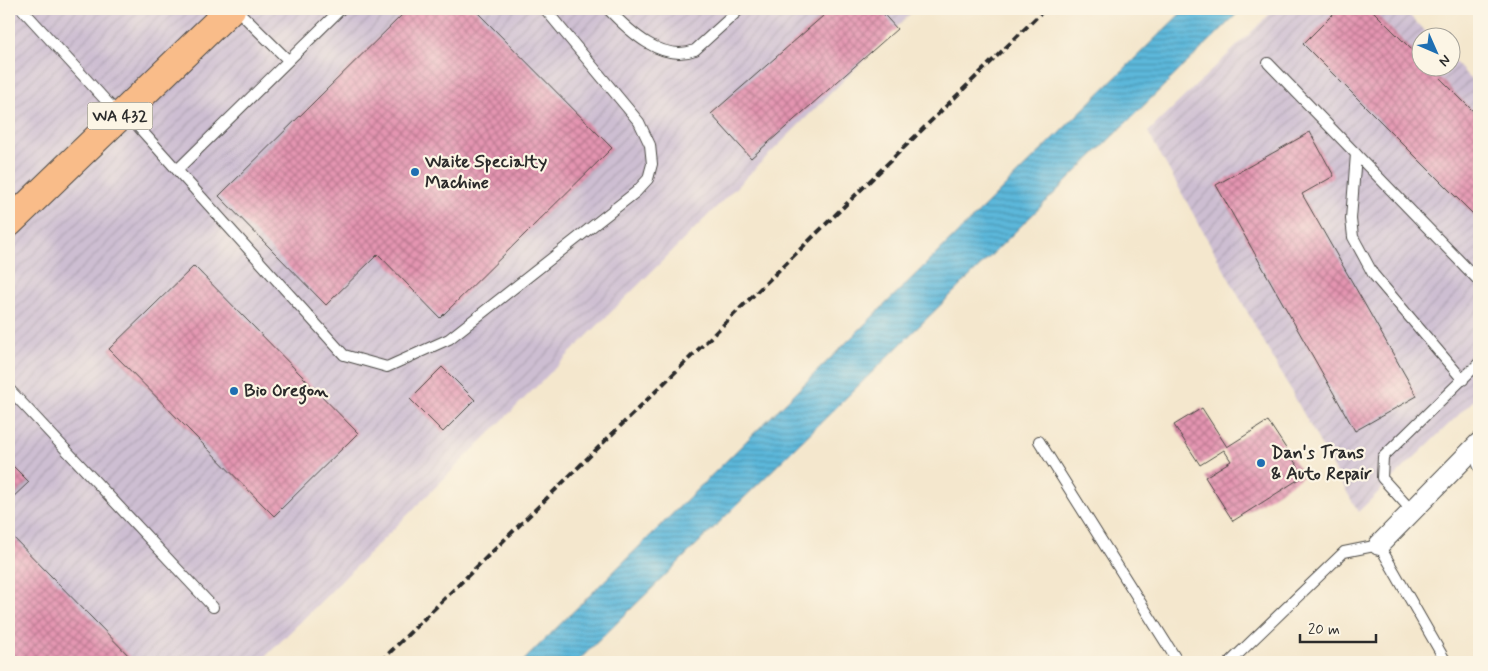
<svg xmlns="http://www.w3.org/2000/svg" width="1488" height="671" viewBox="0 0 1488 671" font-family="Mynerve,sans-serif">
  <defs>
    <pattern id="industrial-furrows" width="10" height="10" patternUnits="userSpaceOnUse" patternTransform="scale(1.25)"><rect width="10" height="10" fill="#cdbed2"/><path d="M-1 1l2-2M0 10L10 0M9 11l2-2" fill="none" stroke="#b0a3b4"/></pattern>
    <pattern id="water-rules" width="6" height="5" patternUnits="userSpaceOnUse" patternTransform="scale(1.25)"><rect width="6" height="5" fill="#5cb7da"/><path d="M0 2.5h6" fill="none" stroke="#4c95b1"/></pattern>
    <pattern id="building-cross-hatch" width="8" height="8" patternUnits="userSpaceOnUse" patternTransform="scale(1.25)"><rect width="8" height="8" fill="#e494b1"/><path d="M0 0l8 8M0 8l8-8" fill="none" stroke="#b97990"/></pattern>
  </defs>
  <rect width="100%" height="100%" fill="#fcf5e5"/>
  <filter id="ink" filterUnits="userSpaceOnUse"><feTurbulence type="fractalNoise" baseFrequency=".02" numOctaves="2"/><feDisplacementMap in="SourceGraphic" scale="10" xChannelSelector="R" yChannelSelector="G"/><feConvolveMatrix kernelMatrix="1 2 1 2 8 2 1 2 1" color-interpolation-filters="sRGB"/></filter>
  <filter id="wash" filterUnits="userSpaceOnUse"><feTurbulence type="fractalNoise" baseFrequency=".0096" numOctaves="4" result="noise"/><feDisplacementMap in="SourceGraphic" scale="20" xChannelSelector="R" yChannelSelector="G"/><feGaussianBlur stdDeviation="1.12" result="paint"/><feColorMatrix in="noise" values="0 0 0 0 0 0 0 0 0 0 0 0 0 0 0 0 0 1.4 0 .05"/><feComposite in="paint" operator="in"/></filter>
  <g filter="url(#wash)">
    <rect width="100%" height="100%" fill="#f4e7cd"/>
    <g fill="url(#industrial-furrows)">
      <path d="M9 9H915L260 662H9Z"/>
      <path d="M1275 9H1403L1431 37 1420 38V68H1450L1451 58 1479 88V395L1358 512 1148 132Z"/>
    </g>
    <path fill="url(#water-rules)" stroke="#447182" d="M1185 9H1242L577 662H522Z"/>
    <g id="blocks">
      <g fill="url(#building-cross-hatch)">
        <path d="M408 9H474L612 148 440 318 378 254 326 305 219 196Z"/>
        <path d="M632 9H642L637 14Z"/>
        <path d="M831 9H879L897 29 751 158 711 114Z"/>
        <path d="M1338 9H1371L1420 58V68H1430L1479 117V220L1303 44Z"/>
        <path d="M1310 132 1334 176 1302 194 1417 396 1355 431 1216 185Z"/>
        <path d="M194 266 358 433 274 516 109 349Z"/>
        <path d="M442 367 475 400 443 432 410 399Z"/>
        <path d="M1202 408 1227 447 1268 421 1304 476 1233 521 1205 477 1231 461 1224 450 1200 465 1174 425Z"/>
        <path d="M9 462 29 482 9 501Z"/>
        <path d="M9 533 135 662H9Z"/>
      </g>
    </g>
  </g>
  <g filter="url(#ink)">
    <use href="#blocks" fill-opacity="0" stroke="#494743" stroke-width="1"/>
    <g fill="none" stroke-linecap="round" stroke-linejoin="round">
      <defs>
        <g id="lane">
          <path d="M22 9 119 115"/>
          <path d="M236 9 288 60"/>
          <path d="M608 9C629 31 662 63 695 50L740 9"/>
          <path d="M1268 63 1479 281"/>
          <path d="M125 112 177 170 341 9"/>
          <path d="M1356 154 1351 219 1353 237 1373 274 1463 380"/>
          <path d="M177 170 344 355 387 367 449 339 636 192 648 179 652 164 650 145 639 122 545 9"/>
          <path d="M9 389 213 607"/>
          <path d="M1039 441 1178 662"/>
          <path d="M1472 450 1479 467"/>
          <path d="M1412 511 1382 478 1383 457 1479 363"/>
          <path d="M1230 662 1344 552 1379 545 1446 662"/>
        </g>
        <path id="street" d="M1379 545 1479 443"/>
        <path id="highway" d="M9 223 231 9"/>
      </defs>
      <use href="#lane" stroke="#494743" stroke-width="12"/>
      <use href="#street" stroke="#494743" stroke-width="22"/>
      <use href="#highway" stroke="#494743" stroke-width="30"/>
      <use href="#lane" stroke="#fff" stroke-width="10"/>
      <use href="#street" stroke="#fff" stroke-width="20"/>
      <use href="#highway" stroke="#f9bc89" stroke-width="28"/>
      <path stroke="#2b2b2b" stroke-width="4" stroke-dasharray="8 4" stroke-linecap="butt" d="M380 662 1045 9"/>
    </g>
  </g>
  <g fill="#1f6fb2" stroke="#fcf5e5" stroke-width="2">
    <circle cx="415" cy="172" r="5"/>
    <circle cx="234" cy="391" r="5"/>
    <circle cx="1261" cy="463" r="5"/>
  </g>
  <g text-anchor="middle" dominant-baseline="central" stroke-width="4.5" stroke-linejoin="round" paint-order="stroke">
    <rect fill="#fcf5e5" stroke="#6a6863" stroke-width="1" x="87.5" y="102.5" width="65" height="27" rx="4"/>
    <g font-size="16" font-weight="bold" fill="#2b2b2b">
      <text x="120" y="116">WA 432</text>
    </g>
    <g font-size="18" font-weight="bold" fill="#2b2b2b" stroke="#fcf5e5" text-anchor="start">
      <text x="425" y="162">Waite Specialty<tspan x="425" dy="21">Machine</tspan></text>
      <text x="244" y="391">Bio Oregon</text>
      <text x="1271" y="453">Dan's Trans<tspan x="1271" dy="21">&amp; Auto Repair</tspan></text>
    </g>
  </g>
  <rect width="1488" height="671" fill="none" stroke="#fcf5e5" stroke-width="30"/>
  <g transform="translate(1436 52) rotate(135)"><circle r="24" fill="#fcf5e5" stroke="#a8a49b"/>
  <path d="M0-4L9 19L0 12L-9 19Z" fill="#1f6fb2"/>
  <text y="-8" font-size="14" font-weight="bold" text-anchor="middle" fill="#2b2b2b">N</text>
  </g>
  <path d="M1300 634v8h76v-8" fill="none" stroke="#2b2b2b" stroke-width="2.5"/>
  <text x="1308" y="634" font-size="15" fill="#2b2b2b" stroke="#fcf5e5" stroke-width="4" paint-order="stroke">20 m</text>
</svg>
